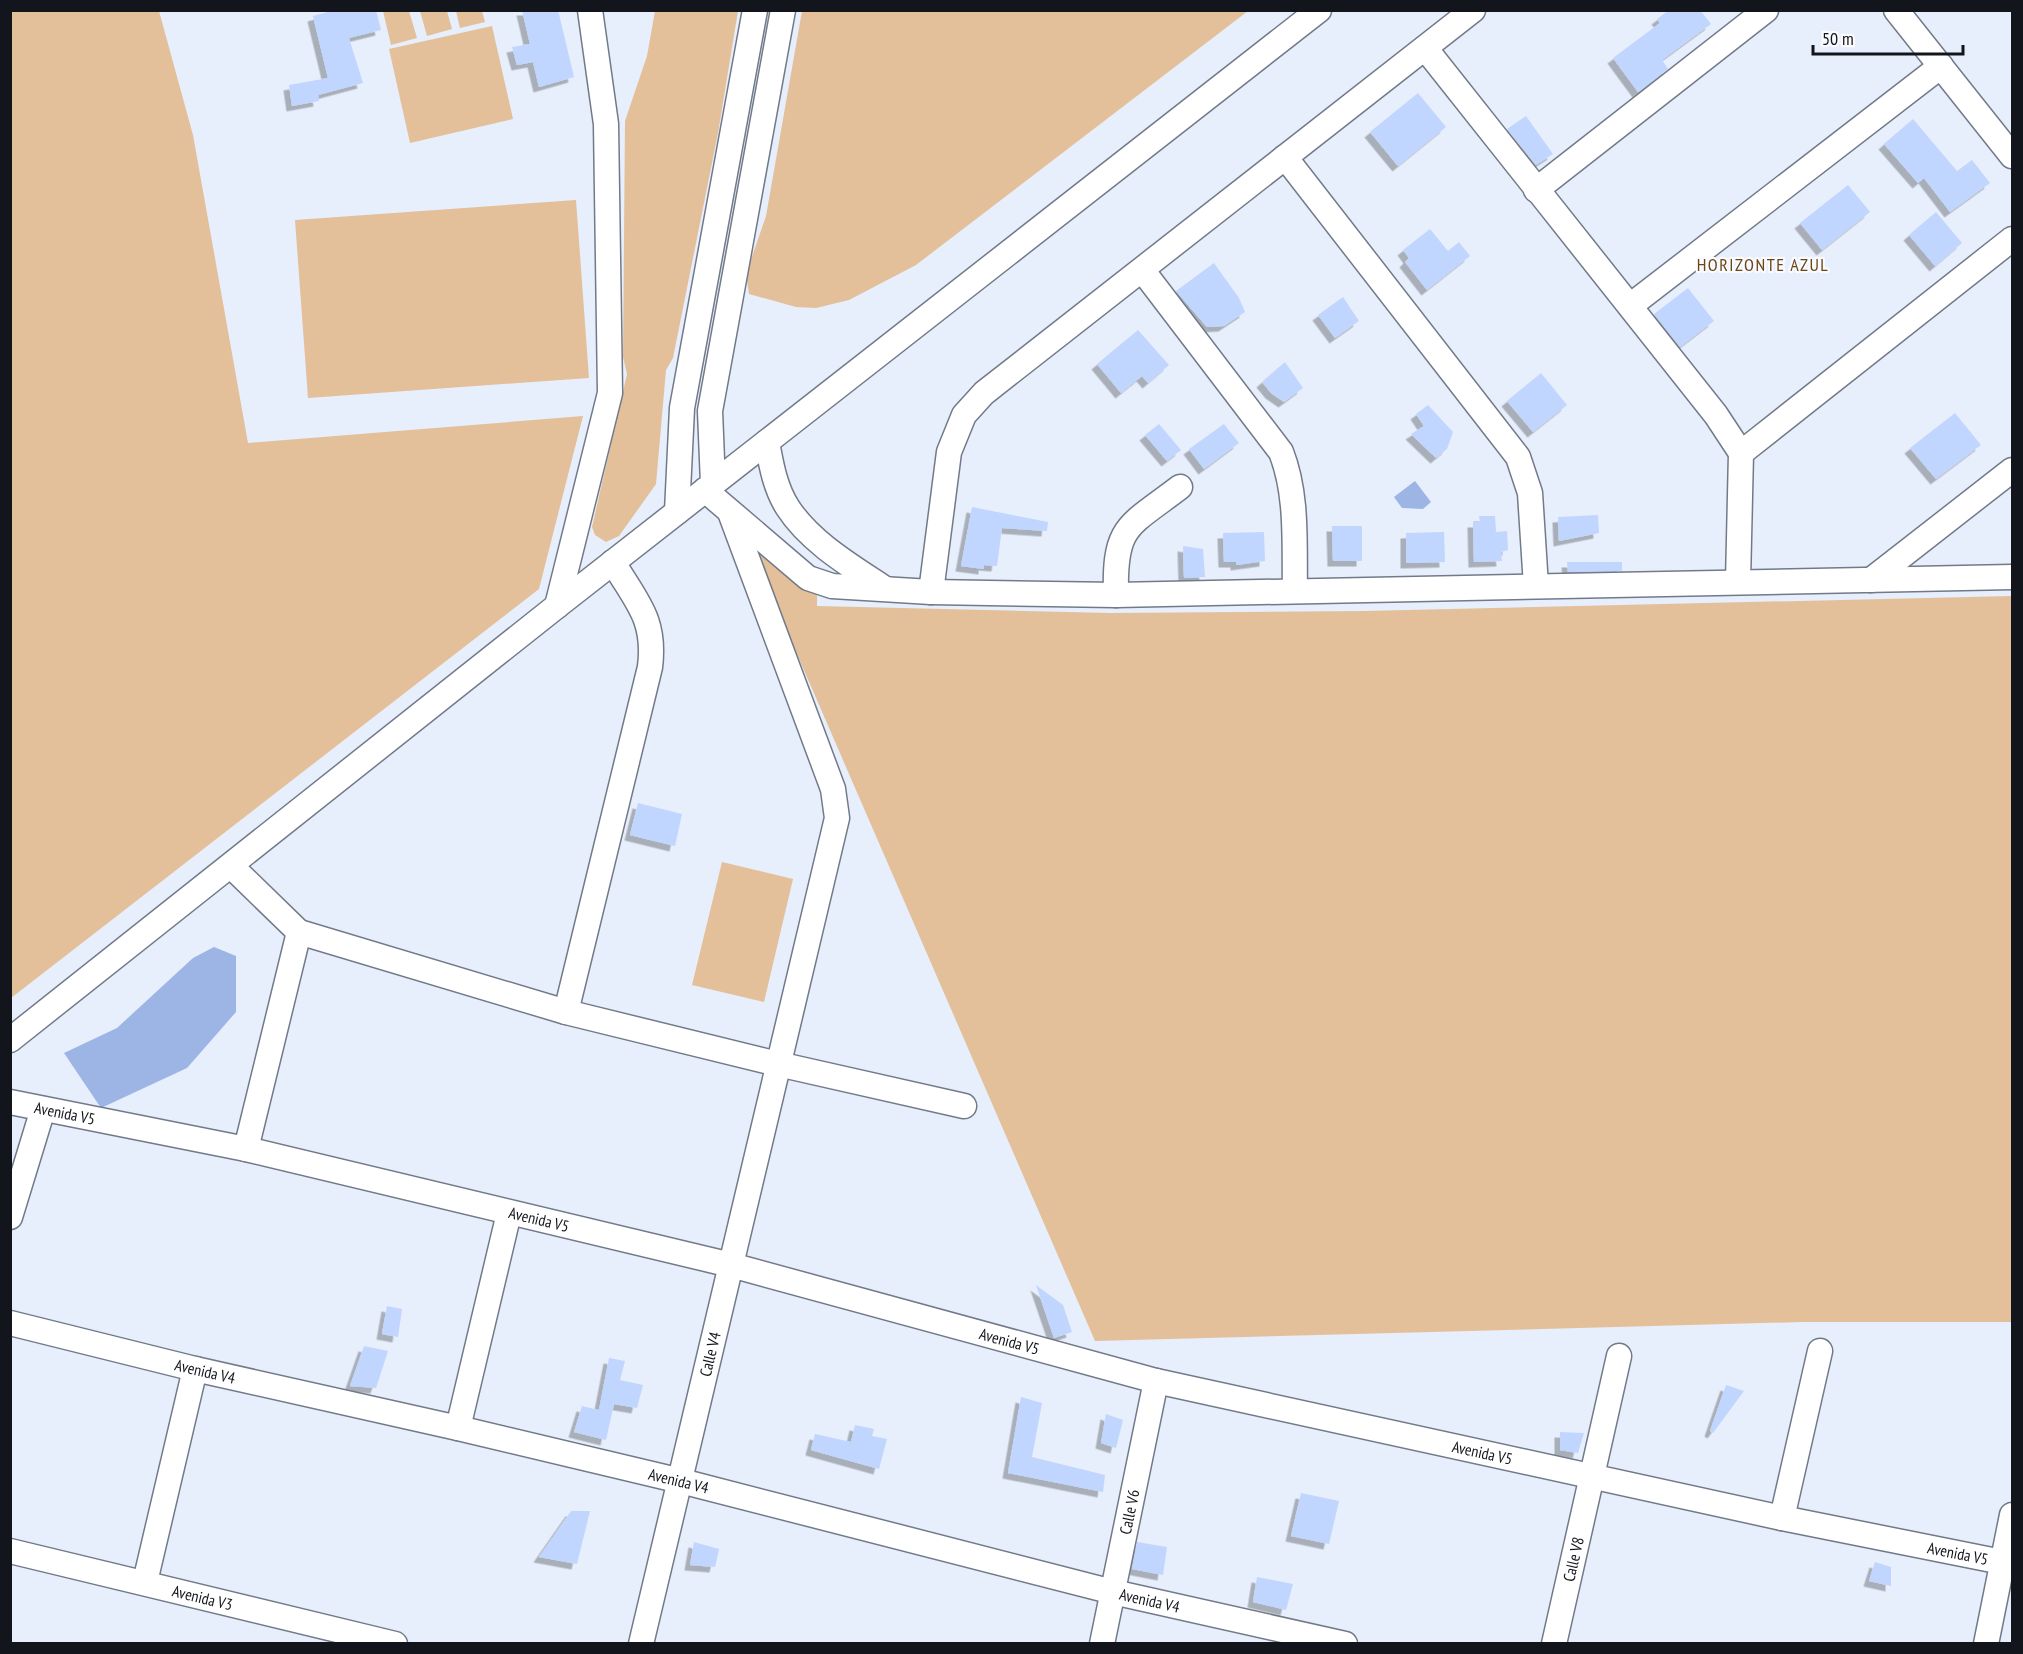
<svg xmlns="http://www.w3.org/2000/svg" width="2023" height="1654" viewBox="0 0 2023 1654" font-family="'PT Sans Narrow',sans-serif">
  <defs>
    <filter id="shadow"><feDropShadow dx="-5.5" dy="5.5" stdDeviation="0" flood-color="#0004"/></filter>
  </defs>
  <rect width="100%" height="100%" fill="#e7eefc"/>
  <g fill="#e3c09a">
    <path d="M11 10 159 11 193 135 248 443 583 416 539 589 11 998Z"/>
    <path d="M383 11H409L417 38 391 45Z"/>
    <path d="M420 11H447L452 29 427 36Z"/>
    <path d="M456 11H482L485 22 460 28Z"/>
    <path d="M655 11H738L718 133 673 358 666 370 656 484 619 536 606 542 595 535 592 527 627 374 623 357 625 121 647 56Z"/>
    <path d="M802 11H1248L916 265 849 300 816 308 796 307 749 294 746 274 766 216Z"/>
    <path d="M492 26 513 119 410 143 389 49Z"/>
    <path d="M576 200 589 378 308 398 295 220Z"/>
    <path d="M756 546 777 568 817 594V606L1110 613 1364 611 2012 596V1322H1802L1095 1341 777 608Z"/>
    <path d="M722 862 793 879 764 1002 692 985Z"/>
  </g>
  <g fill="#9cb5e5">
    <path d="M1415 481 1431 502 1423 509 1402 508 1394 497Z"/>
    <path d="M214 947 236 956V1012L187 1068 101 1108 64 1053 117 1028 193 958Z"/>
  </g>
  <g fill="#c1d6fe" filter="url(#shadow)">
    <path d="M335 10H376L381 30 349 38 363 83 318 95 319 101 292 106 289 85 328 78 313 16Z"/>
    <path d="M522 10H558L574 77 539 87 533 62 517 65 512 47 530 44Z"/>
    <path d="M1669 10H1700L1711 24 1662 60 1668 69 1638 92 1613 58 1660 23 1657 19Z"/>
    <path d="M1418 93 1446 127 1398 166 1370 132Z"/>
    <path d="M1526 116 1553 154 1536 165 1507 129Z"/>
    <path d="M1913 119 1957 171 1972 160 1990 183 1950 212 1924 178 1918 183 1884 144Z"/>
    <path d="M1848 185 1870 212 1822 250 1800 223Z"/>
    <path d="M1936 212 1962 243 1935 266 1909 235Z"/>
    <path d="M1430 229 1448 251 1459 242 1470 256 1427 290 1405 262 1409 258 1403 250Z"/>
    <path d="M1214 263 1239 298 1245 312 1224 326 1207 327 1176 291Z"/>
    <path d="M1688 288 1714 321 1680 347 1654 314Z"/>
    <path d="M1343 297 1359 321 1335 338 1318 315Z"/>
    <path d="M1138 330 1169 365 1148 383 1142 376 1121 393 1097 364Z"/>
    <path d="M1285 362 1303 388 1284 402 1271 393 1262 382Z"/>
    <path d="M1541 373 1567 405 1533 432 1507 401Z"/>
    <path d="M1428 405 1453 432 1447 449 1436 458 1411 434 1424 426 1416 414Z"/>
    <path d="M1955 413 1981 445 1936 479 1910 448Z"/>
    <path d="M1159 424 1181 450 1167 461 1145 435Z"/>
    <path d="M1224 424 1239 443 1204 469 1189 449Z"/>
    <path d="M972 507 1048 522 1047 531 1002 528 997 566 984 565V569L961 566Z"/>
    <path d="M1598 515 1599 533 1559 541 1558 517Z"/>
    <path d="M1479 516H1495L1496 532 1507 531 1508 550 1501 552 1502 561 1474 562 1473 522H1480Z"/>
    <path d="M1332 526H1362V561H1333Z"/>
    <path d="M1264 532 1265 561 1236 565V562H1224L1223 533Z"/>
    <path d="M1444 532 1445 562 1406 563V533Z"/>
    <path d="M1183 546 1203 549 1205 577 1184 578Z"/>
    <path d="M1567 562H1622V571L1568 572Z"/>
    <path d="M638 803 682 814 675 846 630 835Z"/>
    <path d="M1036 1285 1063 1305 1072 1332 1054 1338Z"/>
    <path d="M387 1306 402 1309 398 1337 382 1334Z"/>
    <path d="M364 1346 388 1351 376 1388 350 1386Z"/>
    <path d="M609 1358 625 1361 620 1380 643 1385 637 1408 614 1404 606 1440 574 1432 582 1406 599 1410Z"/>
    <path d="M1726 1385 1744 1391 1713 1433 1710 1431Z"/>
    <path d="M1021 1397 1042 1403 1032 1457 1105 1475 1103 1492 1008 1473Z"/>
    <path d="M1106 1414 1123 1420 1116 1448 1101 1443Z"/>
    <path d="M855 1425 874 1429 872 1436 887 1439 879 1469 811 1450 815 1434 851 1442Z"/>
    <path d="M1560 1432 1584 1433 1578 1453 1560 1450Z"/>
    <path d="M1301 1493 1339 1501 1329 1544 1291 1536Z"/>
    <path d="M571 1511H590L577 1564 539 1557Z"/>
    <path d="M694 1542 719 1549 715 1567 690 1565Z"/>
    <path d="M1137 1542 1167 1547 1163 1575 1132 1569Z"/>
    <path d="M1875 1562 1891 1567V1586L1869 1581Z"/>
    <path d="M1257 1577 1293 1584 1286 1610 1253 1602Z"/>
  </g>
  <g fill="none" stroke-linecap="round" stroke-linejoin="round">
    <defs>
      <g id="minor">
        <path d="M1896 10 2012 156"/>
        <path d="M1425 48 1716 415 1741 453 1738 582"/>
        <path d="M1285 157 1518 457 1530 493 1536 586"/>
        <path d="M1536 190 1766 10"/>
        <path d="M1143 271 1281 452C1298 495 1294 544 1295 590"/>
        <path d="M1630 306 1941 66"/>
        <path d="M767 442C771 464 775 488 788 508 810 542 851 566 884 588"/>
        <path d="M1741 453 2012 239"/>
        <path d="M713 484 710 411 783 10"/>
        <path d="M705 490 808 578 832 586 931 592 1116 595 2012 577"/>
        <path d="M677 512 682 408 755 10"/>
        <path d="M1871 580 2012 470"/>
        <path d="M931 592 949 452 964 415 984 393 1473 10"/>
        <path d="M1116 595C1114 525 1128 527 1180 487"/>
        <path d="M557 606 610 393 606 124 590 10"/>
        <path d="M231 866 299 932 566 1012 778 1064 964 1106"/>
        <path d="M566 1012 650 667C656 618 636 602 613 562"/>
        <path d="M10 1040 557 606 1319 10"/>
        <path id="s1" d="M10 1102 246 1149 731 1265 1156 1381 1782 1518 2012 1564"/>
        <path d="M246 1149 299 932"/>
        <path d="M10 1217 43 1109"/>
        <path id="s2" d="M10 1323 195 1369 458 1428 681 1481 1113 1592 1345 1644"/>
        <path d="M458 1428 509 1213"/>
        <path d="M1782 1518 1820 1351"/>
        <path id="s3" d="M10 1551 395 1644"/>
        <path d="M145 1582 195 1369"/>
        <path id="s4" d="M641 1644 837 818 833 789 731 515"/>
        <path id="s5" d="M1102 1644 1156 1381"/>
        <path id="s6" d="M1554 1644 1619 1356"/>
        <path d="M1986 1644 2012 1515"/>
      </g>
    </defs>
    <use href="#minor" stroke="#727a89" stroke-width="27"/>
    <use href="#minor" stroke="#fff" stroke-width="24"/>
  </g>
  <g text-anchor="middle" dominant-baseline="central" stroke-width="4.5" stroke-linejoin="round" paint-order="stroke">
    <g font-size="16" fill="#12151b" stroke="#f9fbff">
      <text stroke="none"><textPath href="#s1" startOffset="56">Avenida V5</textPath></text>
      <text stroke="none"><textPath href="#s1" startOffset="542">Avenida V5</textPath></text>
      <text stroke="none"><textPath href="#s1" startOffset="1028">Avenida V5</textPath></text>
      <text stroke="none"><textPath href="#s4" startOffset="298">Calle V4</textPath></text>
      <text stroke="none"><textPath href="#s2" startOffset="201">Avenida V4</textPath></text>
      <text stroke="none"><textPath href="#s1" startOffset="1514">Avenida V5</textPath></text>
      <text stroke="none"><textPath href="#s2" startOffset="687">Avenida V4</textPath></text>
      <text stroke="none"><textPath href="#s5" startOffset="135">Calle V6</textPath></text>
      <text stroke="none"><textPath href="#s1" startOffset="2000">Avenida V5</textPath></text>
      <text stroke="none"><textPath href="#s6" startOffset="87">Calle V8</textPath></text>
      <text stroke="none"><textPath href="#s3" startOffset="198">Avenida V3</textPath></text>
      <text stroke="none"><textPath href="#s2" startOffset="1173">Avenida V4</textPath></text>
    </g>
    <g font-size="18" letter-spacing="1.5" fill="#6a4515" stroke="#f9fbff">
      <text x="1763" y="264">HORIZONTE AZUL</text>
    </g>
  </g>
  <rect width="2023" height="1654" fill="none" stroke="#12151b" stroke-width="24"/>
  <path d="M1813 45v9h150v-9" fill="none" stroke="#12151b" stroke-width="3"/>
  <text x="1822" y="45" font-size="18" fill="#12151b" stroke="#f9fbff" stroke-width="4.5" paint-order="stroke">50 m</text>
</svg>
